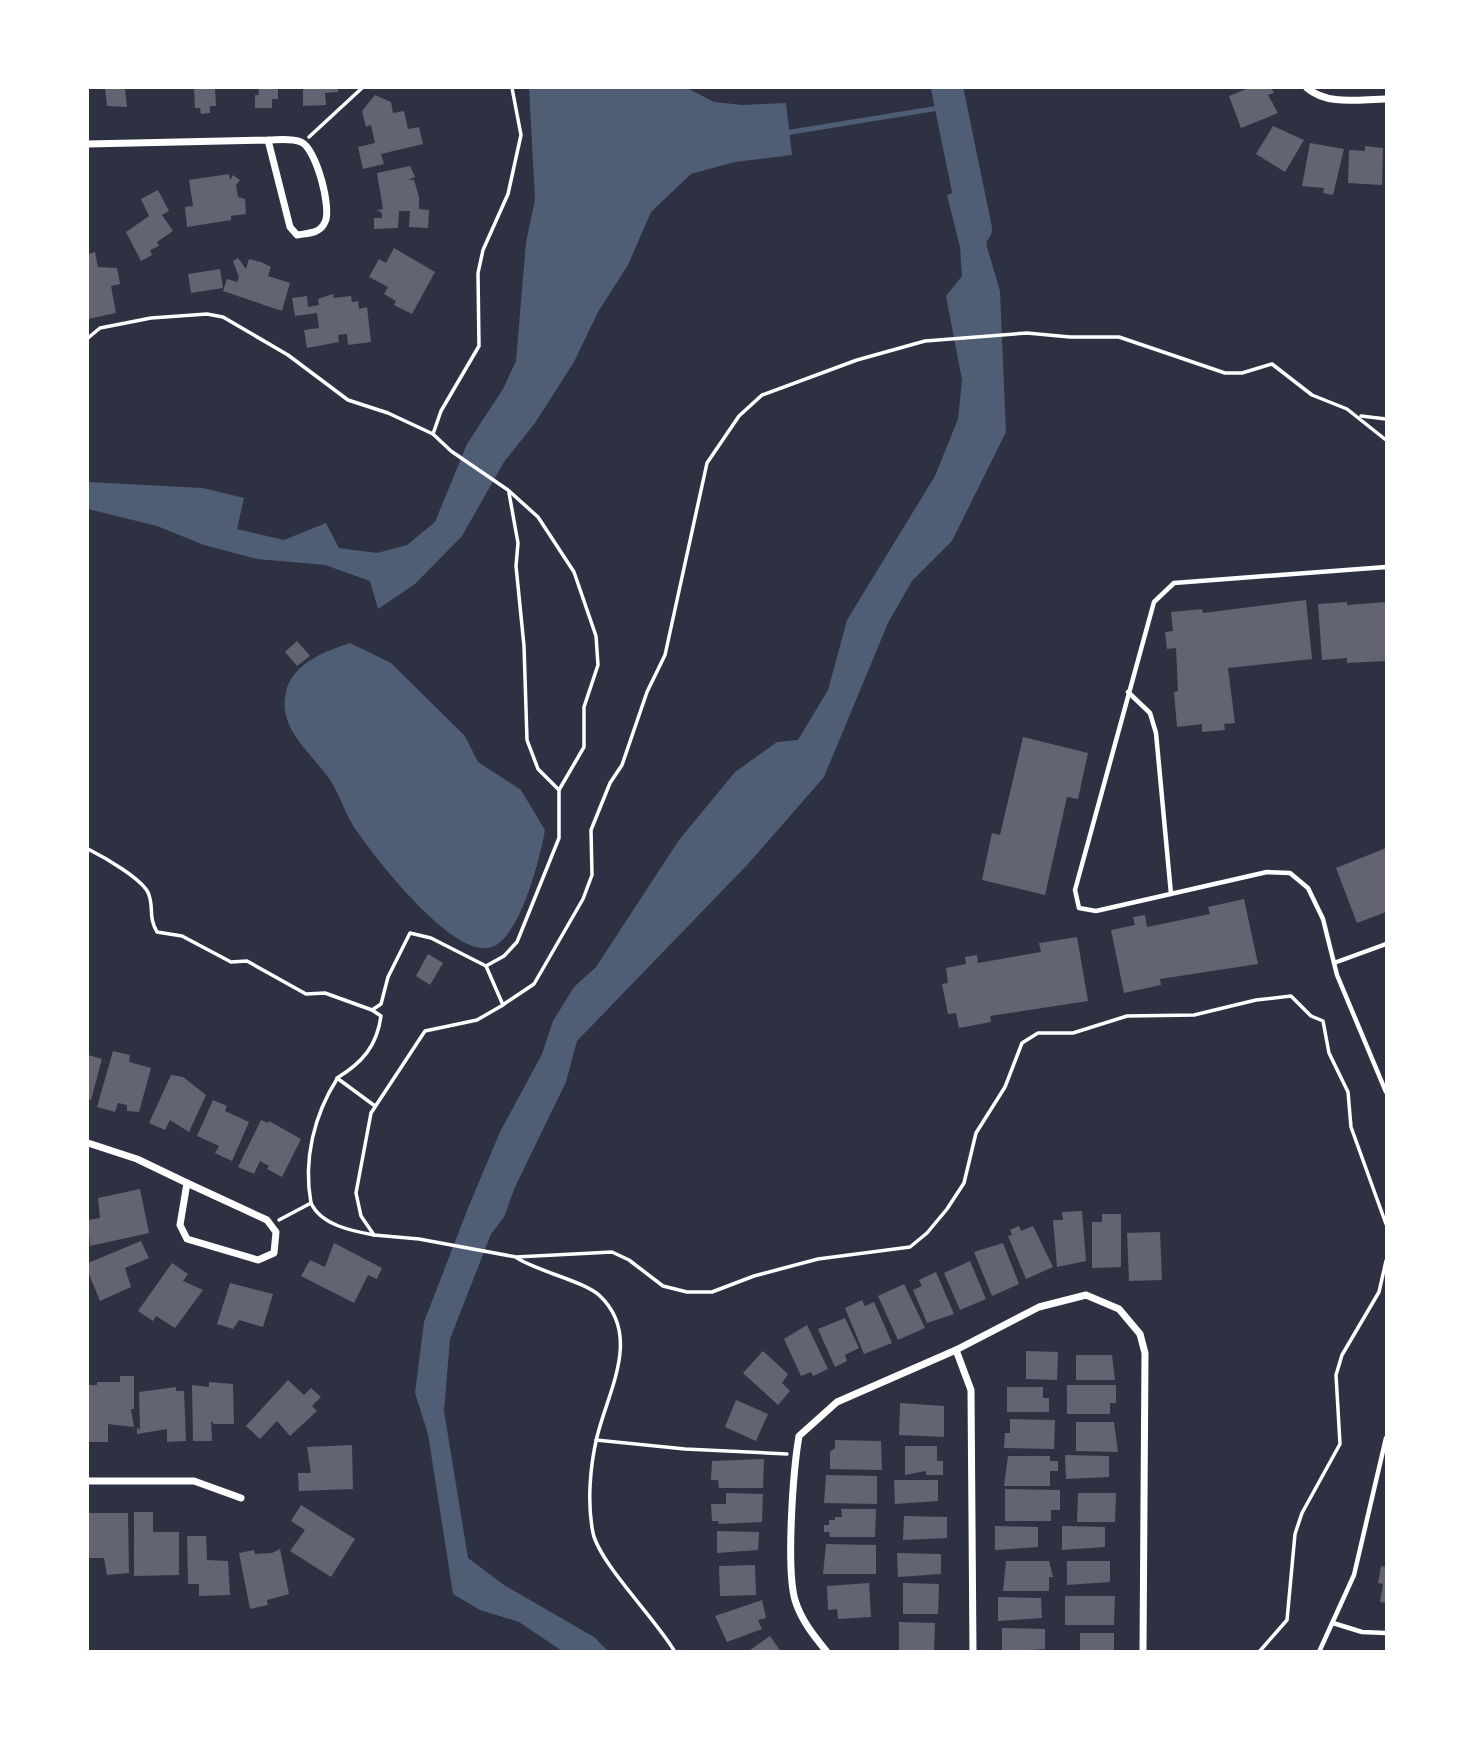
<svg xmlns="http://www.w3.org/2000/svg" width="1474" height="1739" viewBox="0 0 1474 1739" font-family="'Varela Round',sans-serif">
  <rect width="100%" height="100%" fill="#2d3142"/>
  <g fill="#4f5d75">
    <path d="M529 88H687L714 102 742 105 786 103 792 155 735 162 691 174 651 212 628 265 598 312 574 362 535 423 504 462 462 536 415 584 378 609 370 581 325 565 257 559 204 545 157 526 88 509V482L203 488 244 498 237 529 284 540 326 523 339 548 377 553 407 545 435 522 467 444 503 389 516 361 526 242 535 200Z"/>
    <path d="M979 183 987 247 1000 291 1006 432 952 541 912 581 888 623 824 777 748 864 577 1041 566 1082 515 1187 504 1217 491 1234 450 1339 444 1411 468 1558 504 1585 594 1637 608 1651H562L519 1622 480 1610 453 1594 428 1434 415 1393 424 1322 468 1208 500 1132 542 1054 553 1021 574 987 596 967 679 840 735 772 777 742 798 740 828 690 847 620 935 476 958 419 962 380 946 296 962 276 960 247 947 195Z"/>
    <path d="M350 643 391 663 465 736 478 762 521 790 545 830C540 859 520 937 492 947 455 961 376 859 356 830 346 816 341 798 332 783 314 754 277 731 286 692 292 663 326 651 350 643Z"/>
  </g>
  <g fill="none" stroke-linecap="round" stroke-linejoin="round">
    <path stroke="#4f5d75" stroke-width="5" d="M785 133 951 106"/>
    <path stroke="#4f5d75" stroke-width="32" d="M947 88 976 229"/>
  </g>
  <g fill="#626471">
    <path d="M105 88H125L127 107 107 106Z"/>
    <path d="M194 88H215L216 106H210V113L201 114 200 108H195Z"/>
    <path d="M258 88H278V99H272V108H255V95H259Z"/>
    <path d="M303 88H338V92L325 93 326 105 303 106Z"/>
    <path d="M1249 88H1271L1274 93 1268 95 1278 113 1241 128 1229 96Z"/>
    <path d="M375 95 391 102 393 113 404 111 408 129 419 127 423 144 381 154 384 164 363 169 358 147 375 143 371 125 366 127 362 111Z"/>
    <path d="M1273 126 1304 140 1285 172 1256 154Z"/>
    <path d="M1310 143 1344 149 1333 195 1323 193 1324 188 1302 186Z"/>
    <path d="M1365 146 1383 148 1382 185 1348 183 1349 150 1365 151Z"/>
    <path d="M410 166 415 177 408 180H414L419 197V209L429 210 428 228 409 227 410 211H399L398 228 374 229V218H382V213L377 210 383 209 377 173Z"/>
    <path d="M229 174 230 180 233 175 240 180 236 185 238 197 245 199 246 214 231 216V220L187 227 185 207 193 206 189 180Z"/>
    <path d="M158 190 169 211 162 215 173 231 157 242 159 246 150 250 152 255 141 261 126 232 149 216 141 199Z"/>
    <path d="M394 248 435 272 412 314 394 305 396 301 384 294 388 287 369 277 379 259 386 263Z"/>
    <path d="M95 252 98 267 117 268 120 284 111 286 116 313 88 319V254Z"/>
    <path d="M238 258 246 269 249 259 261 262 271 267 268 276 290 283 282 311 223 291 227 279 237 282 239 277 233 261Z"/>
    <path d="M220 269 223 288 191 293 188 274Z"/>
    <path d="M333 294 334 298 351 296 352 302 358 301 359 309 367 307 371 342 348 345 347 334 338 335 339 342 307 348 304 330 319 328 317 313 295 316 292 298 307 296 308 307 319 305 318 299Z"/>
    <path d="M1306 600 1312 659 1228 668 1235 723 1224 724 1225 730 1202 732V724L1177 727 1174 692 1178 691 1176 648 1167 649 1165 632 1173 631 1171 612 1202 609 1203 613Z"/>
    <path d="M1347 602V605L1386 602V661L1347 663V658L1322 660 1318 604Z"/>
    <path d="M297 641 310 656 297 666 285 652Z"/>
    <path d="M1023 737 1088 753 1078 799 1067 797 1045 895 982 880 992 833 1000 835Z"/>
    <path d="M1386 848V912L1357 923 1336 868Z"/>
    <path d="M1244 899 1258 964 1160 979 1161 985 1124 993 1111 930 1135 925 1133 917 1145 915 1147 927 1210 914 1208 907Z"/>
    <path d="M1077 937 1088 1001 990 1016 991 1022 959 1028 956 1013 948 1014 942 984 948 983 946 968 966 964 965 957 977 955 978 963 1041 952 1039 943Z"/>
    <path d="M428 954 443 963 430 985 416 976Z"/>
    <path d="M113 1051 130 1055 129 1062 151 1068 139 1112 127 1111V1105L118 1103 115 1112 97 1107Z"/>
    <path d="M88 1055 102 1059 91 1100 88 1099Z"/>
    <path d="M171 1075 183 1077 206 1095 189 1132 170 1120 165 1130 149 1123Z"/>
    <path d="M213 1100 227 1106 225 1111 249 1122 232 1161 215 1153 219 1146 197 1136Z"/>
    <path d="M261 1120 268 1123 269 1121 301 1139 282 1177 267 1169 269 1166 260 1161 254 1174 238 1167Z"/>
    <path d="M140 1189 149 1233 90 1246 88 1220 100 1218 98 1198Z"/>
    <path d="M1082 1211 1086 1261 1057 1267 1053 1220H1063L1062 1212Z"/>
    <path d="M1102 1214H1121V1267L1092 1268V1222H1102Z"/>
    <path d="M1019 1226 1021 1231 1033 1226 1053 1267 1026 1279 1008 1236 1012 1235 1010 1230Z"/>
    <path d="M1160 1232 1162 1280 1129 1281 1127 1233Z"/>
    <path d="M141 1241 149 1258 125 1268 131 1287 100 1301 88 1272V1263Z"/>
    <path d="M334 1243 382 1268 377 1279 368 1275 354 1303 301 1276 310 1260 325 1267Z"/>
    <path d="M1003 1243 1019 1284 992 1296 974 1252Z"/>
    <path d="M970 1261 986 1299 960 1310 944 1273Z"/>
    <path d="M172 1263 188 1274 183 1281 203 1290 175 1328 156 1316 153 1321 138 1311Z"/>
    <path d="M936 1272 954 1314 927 1323 913 1290 922 1286 919 1280Z"/>
    <path d="M230 1283 273 1294 263 1327 239 1320 233 1329 217 1324Z"/>
    <path d="M904 1284 925 1328 898 1340 878 1296Z"/>
    <path d="M862 1300 865 1306 874 1302 892 1343 864 1354 845 1308Z"/>
    <path d="M845 1318 859 1348 845 1355 847 1361 835 1367 818 1329Z"/>
    <path d="M807 1325 828 1369 813 1376 811 1372 801 1376 784 1339Z"/>
    <path d="M763 1351 788 1374 782 1383 790 1391 778 1405 743 1373Z"/>
    <path d="M1026 1351 1058 1352 1057 1380 1026 1379Z"/>
    <path d="M1076 1355H1112L1115 1380H1076Z"/>
    <path d="M120 1376H134V1409H131L134 1427 108 1424V1442H89V1385H97V1382H120Z"/>
    <path d="M288 1380 304 1395 311 1388 321 1397 312 1406 317 1411 290 1436 277 1421 260 1439 246 1426Z"/>
    <path d="M209 1382 233 1384 234 1424H214L211 1421 212 1441H193L192 1385 209 1387Z"/>
    <path d="M1067 1385H1116V1403H1110V1414H1067Z"/>
    <path d="M176 1387V1391H184L186 1441 167 1442V1429L137 1434V1427L140 1430 139 1392Z"/>
    <path d="M1007 1387H1043V1398H1049V1412H1007Z"/>
    <path d="M736 1400 768 1414 756 1441 725 1427Z"/>
    <path d="M900 1403 944 1406V1437L899 1435Z"/>
    <path d="M1010 1419 1055 1420 1054 1449 1004 1448 1005 1433H1010Z"/>
    <path d="M1076 1422H1114L1118 1452 1076 1451Z"/>
    <path d="M835 1440 881 1441 882 1470 830 1469V1452L835 1448Z"/>
    <path d="M352 1445 353 1489 299 1491 298 1473H311L307 1447Z"/>
    <path d="M905 1446H937V1461H943V1475H926V1471L905 1475Z"/>
    <path d="M1065 1455 1109 1456V1477L1066 1479Z"/>
    <path d="M1008 1456H1050V1461H1058V1471H1050V1486H1004Z"/>
    <path d="M764 1459 763 1488H719L718 1480H711L712 1461Z"/>
    <path d="M826 1475 877 1476V1504L824 1503Z"/>
    <path d="M894 1480H938V1501L895 1504Z"/>
    <path d="M1005 1489 1060 1490V1510H1051V1521H1005Z"/>
    <path d="M726 1493 763 1494 762 1522 719 1524 718 1521H712L711 1504H726Z"/>
    <path d="M1078 1493H1116L1115 1522H1077Z"/>
    <path d="M301 1505 355 1539 331 1577 290 1551 305 1530 291 1521Z"/>
    <path d="M841 1509H876L875 1537H830L829 1532H824V1525H829V1520H835V1517H842Z"/>
    <path d="M134 1512H153V1532H179V1575L134 1576Z"/>
    <path d="M88 1513H128L129 1573 107 1575 104 1558H88Z"/>
    <path d="M904 1516 947 1517V1538L903 1540Z"/>
    <path d="M995 1526 1038 1527V1547L995 1550Z"/>
    <path d="M1062 1526 1105 1527V1547L1062 1550Z"/>
    <path d="M717 1531 759 1532 758 1550 717 1553Z"/>
    <path d="M187 1536H206L207 1560 228 1561 230 1595 199 1596V1584H188Z"/>
    <path d="M826 1544 876 1545V1574H823Z"/>
    <path d="M280 1549 289 1594 267 1600 268 1605 250 1609 239 1553 254 1550 255 1554 272 1553Z"/>
    <path d="M897 1553 941 1554V1574L898 1577Z"/>
    <path d="M1006 1561H1049L1053 1577H1049V1591H1003Z"/>
    <path d="M1067 1561H1110V1582L1067 1585Z"/>
    <path d="M755 1565 756 1595 720 1596 719 1566Z"/>
    <path d="M1381 1566 1386 1567V1603L1380 1602 1383 1584 1378 1583Z"/>
    <path d="M869 1583 871 1617 838 1619 837 1609 828 1610 827 1586Z"/>
    <path d="M903 1583 939 1584 938 1614H903Z"/>
    <path d="M1065 1596H1115L1114 1625H1065Z"/>
    <path d="M998 1597 1041 1598 1042 1618 998 1621Z"/>
    <path d="M762 1600 766 1618 758 1620 762 1629 727 1642 715 1616Z"/>
    <path d="M899 1622 935 1623 934 1652 899 1651Z"/>
    <path d="M1002 1628 1045 1629V1649L1002 1652Z"/>
    <rect x="1080" y="1633" width="34" height="19"/>
    <path d="M770 1636 781 1652H747Z"/>
  </g>
  <g fill="none" stroke-linecap="round" stroke-linejoin="round">
    <g stroke="#fff" stroke-width="3.5">
      <path d="M309 137 362 88"/>
      <path d="M88 338 100 328 151 318 207 314 223 317 288 355 348 400 388 413 433 434"/>
      <path d="M1361 416 1386 419"/>
      <path d="M509 493 518 543 516 566 524 646 527 740 538 769 559 790"/>
      <path d="M88 849C102 856 145 880 149 895 154 910 148 916 157 932L182 936 231 962 247 961 306 994 325 993 372 1010 381 1004 388 977 410 933 431 938 486 966 503 1005 477 1020 425 1031 371 1113 356 1193 361 1216 374 1235 419 1239 516 1257 612 1252 629 1260 663 1286 687 1292H712L754 1276 818 1259 910 1247 927 1233 947 1209 964 1183 976 1133 1005 1087 1022 1043 1038 1033H1073L1127 1016 1194 1015 1256 1000 1291 996 1311 1016 1323 1021 1329 1053 1348 1092 1351 1127 1386 1224"/>
      <path d="M486 966 504 956 517 942 559 838V790L584 747V707L598 665 596 636 574 572 538 517 508 490 451 451 433 434 441 411 479 346 478 273 483 250 508 194 521 135 512 88"/>
      <path d="M504 1004 534 984 583 899 592 875 591 830 610 783 622 765 647 692 665 655 707 463 739 416 762 395 857 360 925 341 1027 333 1070 337H1119L1225 373H1242L1272 364 1312 395 1347 409 1386 440"/>
      <path d="M372 1010 381 1016C377 1046 362 1063 337 1078L375 1106"/>
      <path d="M311 1203C303 1160 314 1115 337 1079"/>
      <path d="M279 1220 311 1203C321 1225 352 1231 374 1235"/>
      <path d="M517 1258C539 1272 584 1281 600 1296 642 1336 608 1391 597 1437 590 1466 587 1503 593 1533 600 1564 656 1619 675 1652"/>
      <path d="M596 1440 685 1449 787 1454"/>
      <path d="M1259 1652 1287 1620 1295 1534 1302 1513 1340 1444 1336 1375 1342 1355 1379 1292 1386 1261"/>
    </g>
    <g stroke="#fff" stroke-width="4.5">
      <path d="M1386 567 1174 583 1154 602 1075 890 1079 908 1096 911 1267 872 1290 873 1308 888 1323 919 1337 975 1386 1092"/>
      <path d="M1128 692 1150 713 1156 733 1171 894"/>
      <path d="M1334 963 1386 944"/>
      <path d="M1333 1623 1362 1632 1386 1633"/>
      <path d="M1319 1652 1354 1575 1386 1438"/>
    </g>
    <g stroke="#fff" stroke-width="7">
      <path d="M1307 88C1328 106 1360 99 1386 99"/>
      <path d="M88 144 268 140C278 140 291 138 301 142 316 148 332 208 325 222 320 234 308 233 297 235L290 227 268 140"/>
      <path d="M88 1143 137 1159 187 1183"/>
      <path d="M187 1183 267 1220 276 1232 274 1253 258 1260 187 1239 180 1225Z"/>
      <path d="M956 1350 971 1390 973 1652"/>
      <path d="M88 1481H194L241 1498"/>
      <path d="M827 1652C814 1636 801 1620 795 1600 786 1568 793 1471 799 1436L837 1402 956 1350 1039 1307 1086 1295 1119 1309 1140 1334 1145 1353 1143 1652"/>
    </g>
  </g>
  <rect width="1474" height="1739" fill="none" stroke="#ffffff" stroke-width="178"/>
</svg>
